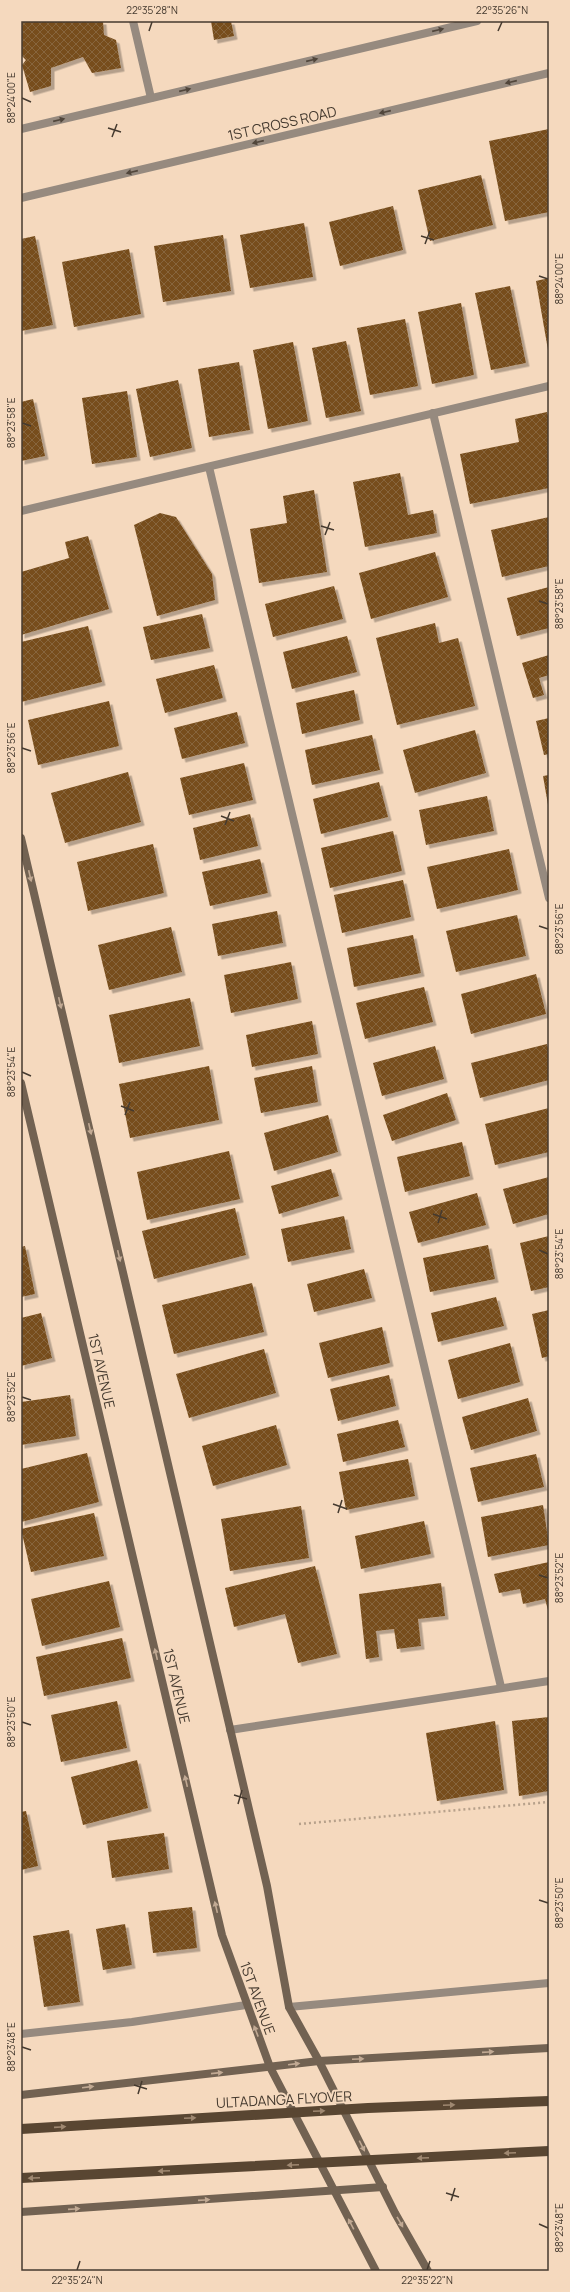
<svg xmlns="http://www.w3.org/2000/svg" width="570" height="2292" viewBox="0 0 570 2292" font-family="Manrope,sans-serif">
  <defs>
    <pattern id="building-cross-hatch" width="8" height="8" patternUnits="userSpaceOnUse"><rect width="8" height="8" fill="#774d1c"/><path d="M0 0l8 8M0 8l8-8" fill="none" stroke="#87653d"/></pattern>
    <filter id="shadow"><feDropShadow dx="3.5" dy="3.5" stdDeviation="0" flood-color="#0004"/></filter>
  </defs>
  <rect width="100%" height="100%" fill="#f5d9be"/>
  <g fill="url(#building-cross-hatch)" filter="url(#shadow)">
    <path d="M21 21H103L104 35 116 40 121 68 92 73 83 57 51 68V86L30 92 22 65 26 60 21 55Z"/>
    <path d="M211 21H231L234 36 214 40Z"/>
    <path d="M549 129V212L505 221 489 141Z"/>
    <path d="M481 175 493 225 430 241 418 190Z"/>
    <path d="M393 206 403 250 340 266 329 222Z"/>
    <path d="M304 223 313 277 250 288 240 235Z"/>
    <path d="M223 235 231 291 163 302 154 246Z"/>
    <path d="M35 236 53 325 21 331V239Z"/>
    <path d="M129 249 141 314 74 327 62 262Z"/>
    <path d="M549 278V350H548L536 281Z"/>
    <path d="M510 286 526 363 491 370 475 293Z"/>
    <path d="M461 303 474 375 432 384 418 312Z"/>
    <path d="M405 319 418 386 370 395 357 328Z"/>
    <path d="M346 341 361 411 326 418 312 348Z"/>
    <path d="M293 342 308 421 268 429 253 350Z"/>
    <path d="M239 362 250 430 209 437 198 369Z"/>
    <path d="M178 380 192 448 150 457 136 389Z"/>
    <path d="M127 391 137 457 92 464 82 398Z"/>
    <path d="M33 399 45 456 21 461V402Z"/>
    <path d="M547 412 549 421V488L470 504 460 454 519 442 515 419Z"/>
    <path d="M400 473 408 515 433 510 437 533 365 547 353 482Z"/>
    <path d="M314 490 327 572 259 583 250 529 287 523 283 496Z"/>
    <path d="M160 513 176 517 212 574 215 600 157 616 134 525Z"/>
    <path d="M549 517V566L502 577 491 530Z"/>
    <path d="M88 536 109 609 21 635V572L69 558 65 542Z"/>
    <path d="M435 552 448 597 371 619 359 573Z"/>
    <path d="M334 586 343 619 273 637 265 604Z"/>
    <path d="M549 587V628L517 636 507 598Z"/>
    <path d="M202 614 210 648 151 660 143 627Z"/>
    <path d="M435 623 439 643 458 638 475 706 397 725 376 638Z"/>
    <path d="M88 626 102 682 21 702V642Z"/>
    <path d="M347 636 357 672 292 689 283 652Z"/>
    <path d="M549 655V675L539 678 544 695 533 698 522 663Z"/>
    <path d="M214 665 223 698 165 713 156 679Z"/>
    <path d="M354 690 360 720 302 734 296 703Z"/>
    <path d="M109 701 119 746 38 765 28 720Z"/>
    <path d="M237 712 245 743 182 759 174 728Z"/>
    <path d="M549 718V754L544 755 536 721Z"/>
    <path d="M475 730 486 773 415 793 403 750Z"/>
    <path d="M372 735 380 770 312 785 305 750Z"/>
    <path d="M244 763 253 800 189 815 180 778Z"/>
    <path d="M128 772 141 822 65 843 51 793Z"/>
    <path d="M549 775V805H548L543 776Z"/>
    <path d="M379 782 388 817 321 834 313 799Z"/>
    <path d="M487 796 494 831 426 845 419 810Z"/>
    <path d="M250 814 258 846 200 860 193 828Z"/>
    <path d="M393 831 402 871 330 888 321 848Z"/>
    <path d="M153 844 164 893 88 911 77 862Z"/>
    <path d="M509 849 518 890 437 909 427 867Z"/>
    <path d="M260 859 268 893 210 906 202 872Z"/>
    <path d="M403 880 411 917 342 933 334 895Z"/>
    <path d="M277 911 283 943 218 956 212 924Z"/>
    <path d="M517 915 526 956 456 972 446 931Z"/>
    <path d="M171 927 182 972 109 990 98 945Z"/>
    <path d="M413 935 421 973 354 987 347 948Z"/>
    <path d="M291 962 298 999 231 1013 224 975Z"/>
    <path d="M536 974 546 1014 471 1034 461 994Z"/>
    <path d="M424 987 433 1022 365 1039 356 1003Z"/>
    <path d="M190 998 200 1046 119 1063 109 1015Z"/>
    <path d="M312 1021 318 1054 252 1067 246 1035Z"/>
    <path d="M547 1044 549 1053V1080L480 1098 471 1063Z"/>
    <path d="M435 1046 444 1079 382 1096 373 1063Z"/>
    <path d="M209 1066 219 1120 130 1138 119 1084Z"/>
    <path d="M312 1066 318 1102 261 1113 254 1078Z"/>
    <path d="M447 1093 456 1120 392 1141 383 1115Z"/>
    <path d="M549 1108V1152L495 1165 485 1124Z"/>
    <path d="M328 1115 338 1152 274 1171 264 1133Z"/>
    <path d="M462 1142 470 1176 405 1192 397 1157Z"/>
    <path d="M229 1151 240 1199 147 1220 137 1172Z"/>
    <path d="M331 1169 339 1196 279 1214 271 1186Z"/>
    <path d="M549 1177V1214L513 1224 503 1189Z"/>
    <path d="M477 1193 486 1225 418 1243 409 1212Z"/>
    <path d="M235 1208 246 1255 154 1279 142 1231Z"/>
    <path d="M344 1216 351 1249 288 1262 281 1229Z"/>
    <path d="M549 1236V1287L531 1291 520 1243Z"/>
    <path d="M488 1245 495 1279 430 1292 423 1258Z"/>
    <path d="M25 1246 35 1294 21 1297V1247Z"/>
    <path d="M364 1269 372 1298 314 1312 307 1284Z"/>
    <path d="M252 1283 264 1332 174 1354 162 1305Z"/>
    <path d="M496 1297 504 1326 438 1342 431 1313Z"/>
    <path d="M549 1310V1356L542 1358 532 1314Z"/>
    <path d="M41 1313 52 1358 21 1366V1318Z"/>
    <path d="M382 1327 390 1363 328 1378 319 1343Z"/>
    <path d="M510 1343 520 1382 458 1399 448 1360Z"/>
    <path d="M264 1349 276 1393 189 1418 176 1374Z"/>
    <path d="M389 1375 396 1406 338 1421 330 1389Z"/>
    <path d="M70 1395 76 1436 21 1445V1402Z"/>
    <path d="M528 1398 537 1431 471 1450 462 1417Z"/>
    <path d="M398 1420 405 1447 343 1462 337 1434Z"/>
    <path d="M276 1425 287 1465 213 1486 202 1446Z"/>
    <path d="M87 1453 99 1502 21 1522V1469Z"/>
    <path d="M536 1454 544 1487 478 1502 470 1468Z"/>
    <path d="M408 1459 415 1496 346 1510 339 1472Z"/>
    <path d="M543 1505 549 1545 488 1557 481 1517Z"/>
    <path d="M301 1506 309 1558 230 1571 221 1519Z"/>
    <path d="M94 1513 104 1556 31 1572 21 1529Z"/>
    <path d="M424 1521 431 1554 361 1569 355 1536Z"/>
    <path d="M549 1562V1614L545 1599 523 1604 520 1589 499 1593 494 1574Z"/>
    <path d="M315 1566 337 1654 298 1663 285 1614 234 1627 225 1588Z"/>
    <path d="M109 1581 120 1627 42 1646 31 1599Z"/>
    <path d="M441 1583 445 1616 418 1619 421 1646 397 1649 394 1629 376 1631 379 1657 366 1659 359 1594Z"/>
    <path d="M122 1638 131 1678 44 1696 36 1657Z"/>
    <path d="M117 1701 127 1748 61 1762 51 1715Z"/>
    <path d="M549 1717V1791L519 1796 512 1721Z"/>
    <path d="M495 1721 504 1790 437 1801 426 1733Z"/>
    <path d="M137 1760 148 1808 83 1825 71 1777Z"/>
    <path d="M26 1811 38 1866 21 1870V1812Z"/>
    <path d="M164 1833 169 1869 112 1878 107 1841Z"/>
    <path d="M192 1907 197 1948 153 1953 148 1912Z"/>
    <path d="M125 1924 132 1965 103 1970 96 1929Z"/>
    <path d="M69 1930 80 2002 44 2007 33 1936Z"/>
  </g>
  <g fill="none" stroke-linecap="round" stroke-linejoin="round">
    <path stroke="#b7a18b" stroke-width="2.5" stroke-dasharray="2 3" stroke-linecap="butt" d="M299 1824 549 1802"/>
    <path stroke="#968a7f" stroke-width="8" d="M21 2034 132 2022 246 2005"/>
    <g stroke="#968a7f" stroke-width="8">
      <path d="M133 21 151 98"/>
      <path d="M433 413 549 898"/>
      <path d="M209 467 501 1687"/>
      <path d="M21 511 549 386"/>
      <path d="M230 1730 549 1681"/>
      <path d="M289 2007 549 1983"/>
    </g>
    <g stroke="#968a7f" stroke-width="8">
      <path d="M21 129 477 21"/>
      <path d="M21 198 549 73"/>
    </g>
    <g stroke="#726252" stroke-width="8">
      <path d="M21 838 267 1886 289 2007 319 2061 395 2213 428 2271"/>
      <path d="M21 1083 222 1935 270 2067 376 2271"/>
      <path d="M21 2095 319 2061 549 2048"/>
      <path d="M21 2212 383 2187"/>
    </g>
    <g stroke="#594632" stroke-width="10">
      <path d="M21 2129 368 2108 549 2101"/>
      <path d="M21 2178 549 2151"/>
    </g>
  </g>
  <defs><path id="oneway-solid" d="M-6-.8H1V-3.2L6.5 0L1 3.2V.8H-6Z"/></defs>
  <g fill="#51463b">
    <use href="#oneway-solid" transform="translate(438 30) rotate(-13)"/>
    <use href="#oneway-solid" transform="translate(312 60) rotate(-13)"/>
    <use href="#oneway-solid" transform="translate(511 82) rotate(167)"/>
    <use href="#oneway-solid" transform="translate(185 90) rotate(-13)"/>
    <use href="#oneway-solid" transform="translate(385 112) rotate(167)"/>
    <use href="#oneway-solid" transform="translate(59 120) rotate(-13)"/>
    <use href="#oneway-solid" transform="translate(258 142) rotate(167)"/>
    <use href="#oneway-solid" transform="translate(132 172) rotate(167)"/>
  </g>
  <g fill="#c1a993">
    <use href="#oneway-solid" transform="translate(30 876) rotate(77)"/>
    <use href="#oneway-solid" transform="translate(60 1003) rotate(77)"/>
    <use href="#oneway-solid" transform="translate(90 1129) rotate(77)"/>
    <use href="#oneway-solid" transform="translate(119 1256) rotate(77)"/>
    <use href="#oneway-solid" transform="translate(156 1654) rotate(-103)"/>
    <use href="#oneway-solid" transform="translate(186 1781) rotate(-103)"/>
    <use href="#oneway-solid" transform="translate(216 1907) rotate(-103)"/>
    <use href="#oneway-solid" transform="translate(256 2031) rotate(-111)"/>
    <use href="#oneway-solid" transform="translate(488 2052) rotate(-4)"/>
    <use href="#oneway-solid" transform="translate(358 2059) rotate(-3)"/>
    <use href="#oneway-solid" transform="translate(294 2064) rotate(-7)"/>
    <use href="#oneway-solid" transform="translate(217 2073) rotate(-6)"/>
    <use href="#oneway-solid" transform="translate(88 2087) rotate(-7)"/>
    <use href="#oneway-solid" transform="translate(362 2146) rotate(63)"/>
    <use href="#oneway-solid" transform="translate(204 2200) rotate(-4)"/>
    <use href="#oneway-solid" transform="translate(74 2209) rotate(-4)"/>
    <use href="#oneway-solid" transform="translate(400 2222) rotate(60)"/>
    <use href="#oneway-solid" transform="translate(351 2224) rotate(-118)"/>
  </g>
  <g fill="#9f8871">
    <use href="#oneway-solid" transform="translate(449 2105) rotate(-2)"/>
    <use href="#oneway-solid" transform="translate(319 2111) rotate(-3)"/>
    <use href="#oneway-solid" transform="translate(190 2118) rotate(-3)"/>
    <use href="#oneway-solid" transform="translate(60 2127) rotate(-4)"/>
    <use href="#oneway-solid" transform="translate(510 2153) rotate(177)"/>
    <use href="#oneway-solid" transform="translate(423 2158) rotate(177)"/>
    <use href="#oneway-solid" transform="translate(293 2165) rotate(177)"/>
    <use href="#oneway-solid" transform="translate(164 2171) rotate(177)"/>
    <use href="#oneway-solid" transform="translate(34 2178) rotate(177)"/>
  </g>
  <path fill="none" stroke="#453a2f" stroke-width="1.5" d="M149 31 152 22M498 31 502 22M22 98 31 102M108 128 121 132M112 137 117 124M421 236 434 240M425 244 430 231M539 276 548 279M22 423 31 426M321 526 334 530M325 535 330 522M539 601 548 604M22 748 31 751M221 816 234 821M225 825 230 812M539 926 548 929M22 1072 31 1076M121 1106 134 1111M125 1115 130 1102M433 1214 447 1219M438 1223 442 1210M539 1250 548 1254M22 1397 31 1400M333 1504 347 1509M338 1513 342 1500M539 1575 548 1578M22 1722 31 1725M234 1795 247 1799M238 1804 242 1790M539 1900 548 1903M22 2047 31 2050M134 2085 147 2089M138 2094 142 2081M446 2193 459 2197M451 2201 455 2188M539 2224 548 2228M77 2270 80 2261M427 2270 430 2261"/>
  <g text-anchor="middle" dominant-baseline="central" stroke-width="4" stroke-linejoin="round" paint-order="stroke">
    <g font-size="14" fill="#453a2f" stroke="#f5d9be">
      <text transform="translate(282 123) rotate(-13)">1ST CROSS ROAD</text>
      <text transform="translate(102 1371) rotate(77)">1ST AVENUE</text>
      <text transform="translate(177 1686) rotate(77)">1ST AVENUE</text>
      <text transform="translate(258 1998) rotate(70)">1ST AVENUE</text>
      <text transform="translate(284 2099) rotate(-3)">ULTADANGA FLYOVER</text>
    </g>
  </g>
  <rect width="570" height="2292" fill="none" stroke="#f5d9be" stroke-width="44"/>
  <rect x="22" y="22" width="526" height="2248" fill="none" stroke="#453a2f" stroke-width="1.5"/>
  <g font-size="10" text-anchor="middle" fill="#453a2f">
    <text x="152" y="14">22°35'28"N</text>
    <text x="502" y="14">22°35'26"N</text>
    <text transform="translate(11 98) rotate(-90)" y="4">88°24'00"E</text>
    <text transform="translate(559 279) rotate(-90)" y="4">88°24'00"E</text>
    <text transform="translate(11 423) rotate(-90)" y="4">88°23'58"E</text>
    <text transform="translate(559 604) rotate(-90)" y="4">88°23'58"E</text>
    <text transform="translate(11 748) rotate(-90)" y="4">88°23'56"E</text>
    <text transform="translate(559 929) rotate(-90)" y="4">88°23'56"E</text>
    <text transform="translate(11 1072) rotate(-90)" y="4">88°23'54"E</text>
    <text transform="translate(559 1254) rotate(-90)" y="4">88°23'54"E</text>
    <text transform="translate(11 1397) rotate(-90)" y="4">88°23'52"E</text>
    <text transform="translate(559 1578) rotate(-90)" y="4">88°23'52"E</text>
    <text transform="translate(11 1722) rotate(-90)" y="4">88°23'50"E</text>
    <text transform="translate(559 1903) rotate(-90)" y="4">88°23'50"E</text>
    <text transform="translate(11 2047) rotate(-90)" y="4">88°23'48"E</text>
    <text transform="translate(559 2228) rotate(-90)" y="4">88°23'48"E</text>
    <text x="77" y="2284">22°35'24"N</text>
    <text x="427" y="2284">22°35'22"N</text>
  </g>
</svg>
